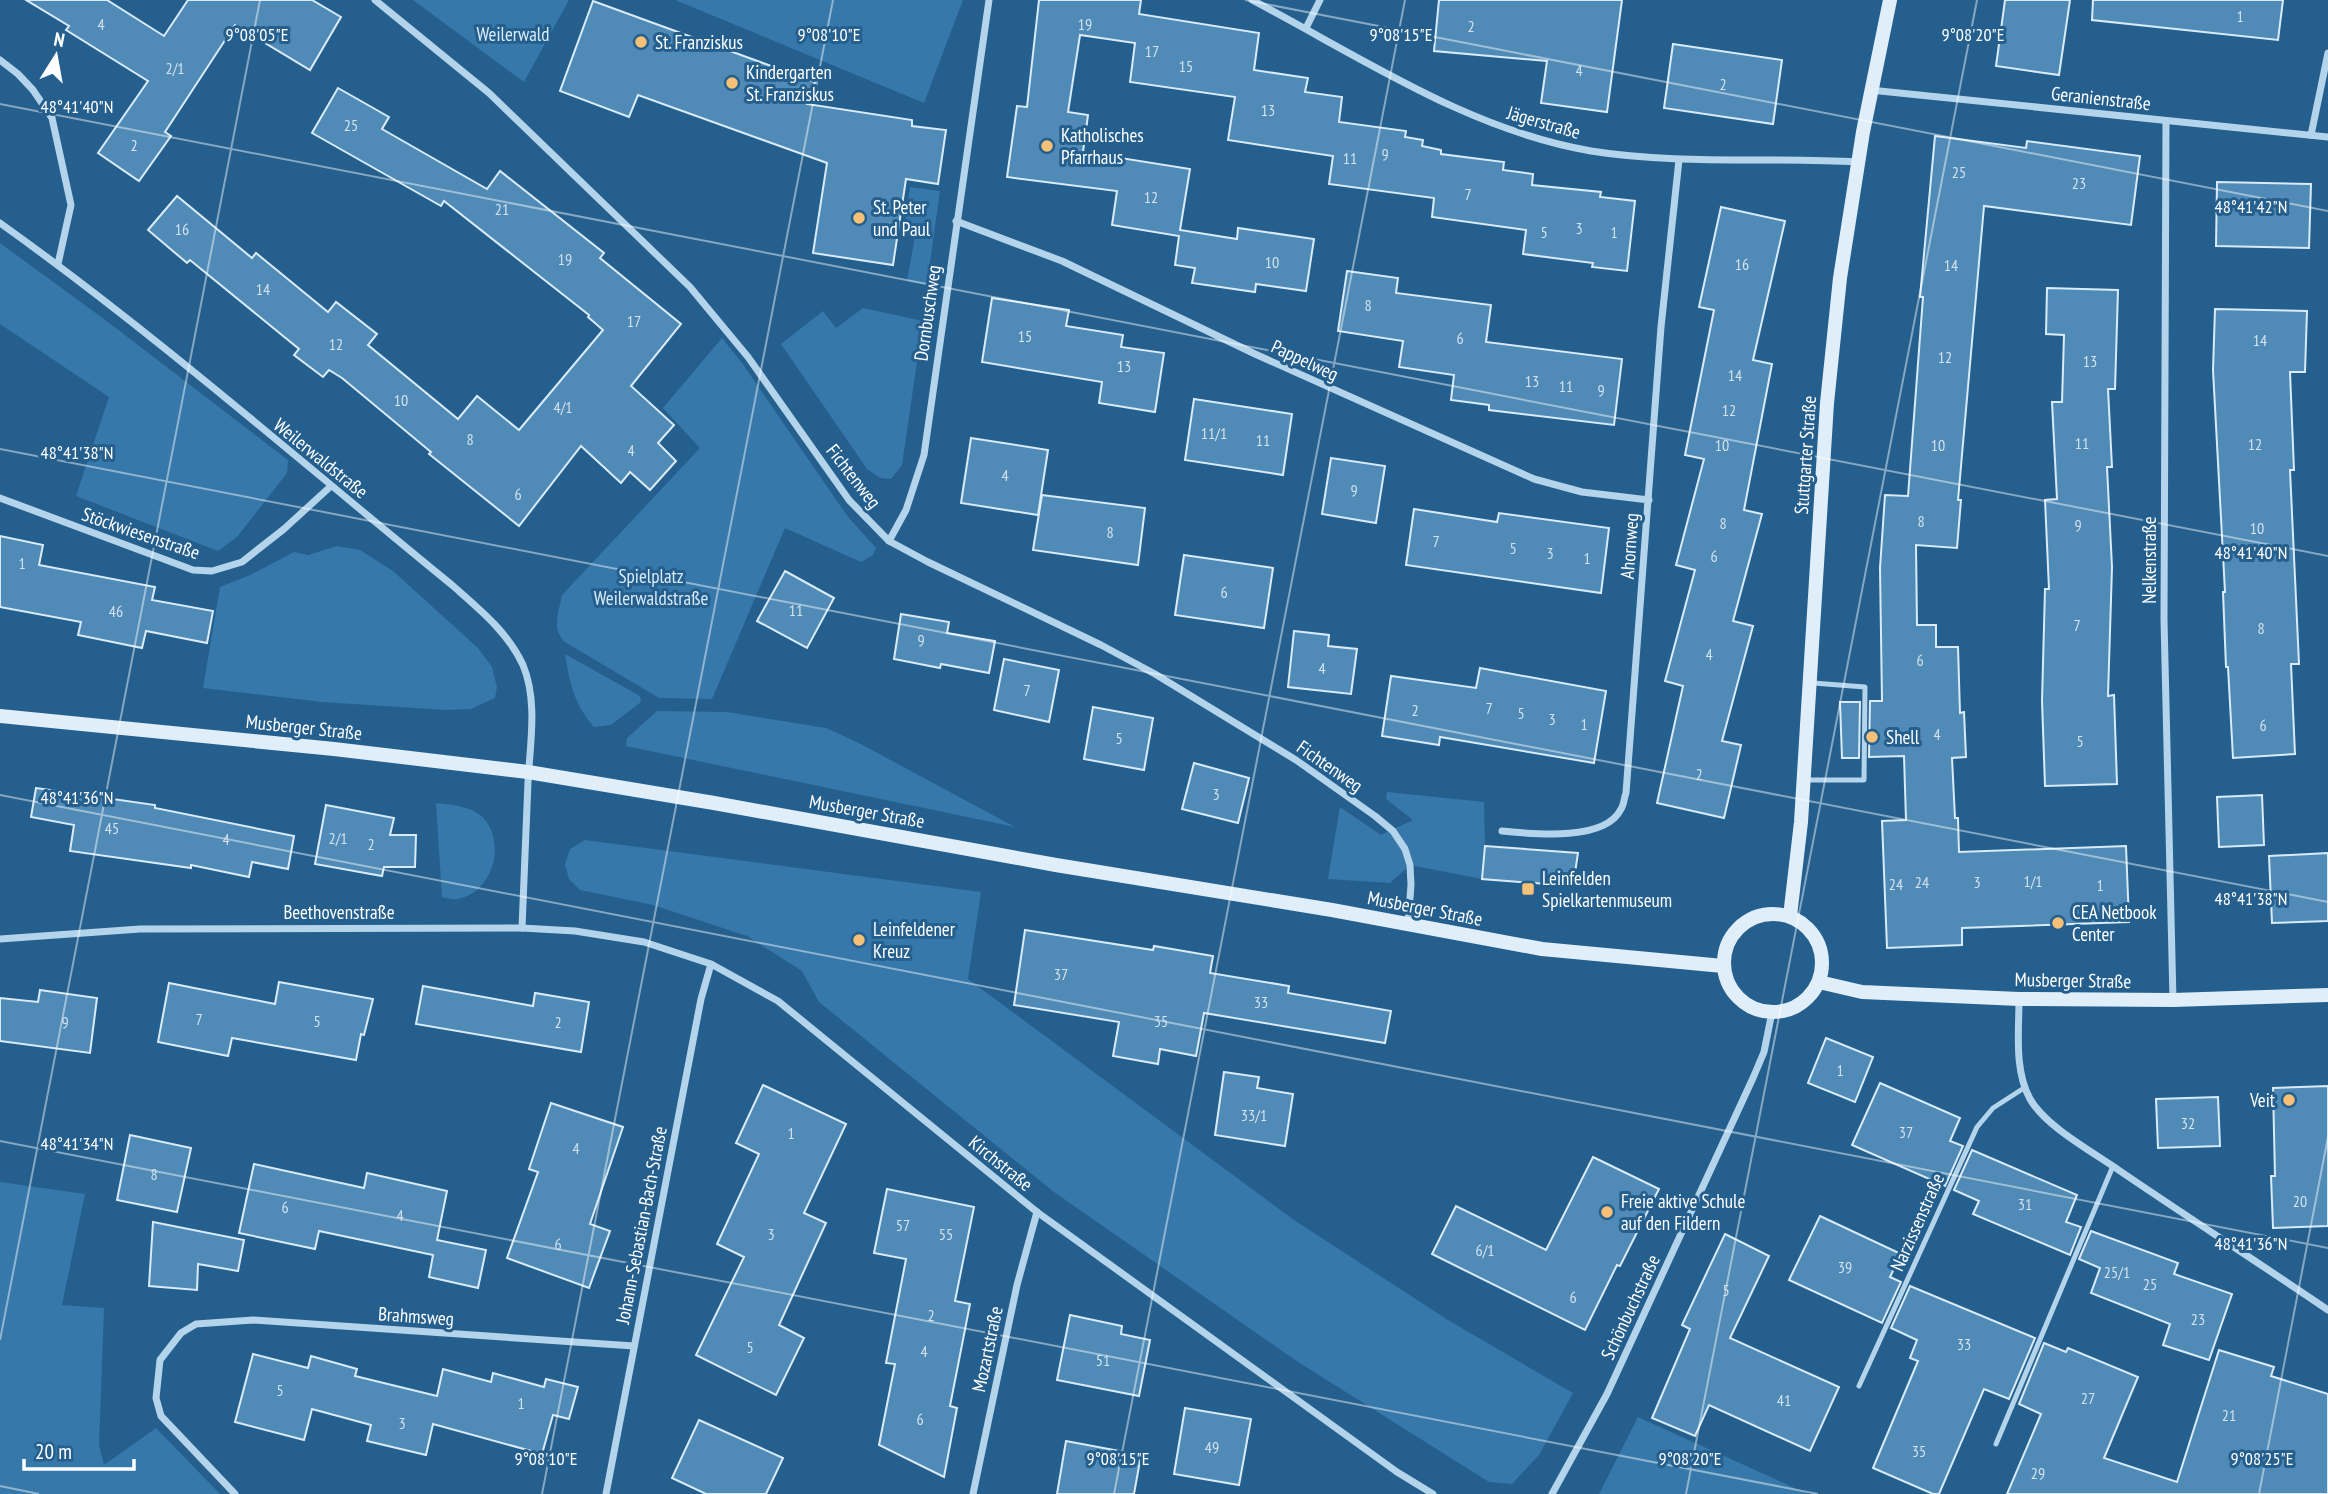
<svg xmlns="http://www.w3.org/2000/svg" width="2328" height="1494" viewBox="0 0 2328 1494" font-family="'PT Sans Narrow',sans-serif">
  <rect width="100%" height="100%" fill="#245f8e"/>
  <g fill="#3578a9">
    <path d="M413 0H569L524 82Z"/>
    <path d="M675 0H963L924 103Z"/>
    <path d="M910 187 940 191 927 285 907 281 915 236 903 235Z"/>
    <path d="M0 243 108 322 288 460 287 473 237 537 218 551 76 496 109 397 0 324Z"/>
    <path d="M863 308 923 321 902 465 891 479 880 478 867 469 781 344 823 311 836 328Z"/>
    <path d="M722 338 742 363 848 517 876 548 873 555 861 562 785 528 712 699 659 698 565 642C551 630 559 611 562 595L700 448 663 408Z"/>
    <path d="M337 546 360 550 393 571 478 648 492 667 497 687 495 698 471 709 445 710 322 702 203 688 220 587 250 575 294 552 308 555Z"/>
    <path d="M565 654 640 696 641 702 611 725 594 727C575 706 569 682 565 654Z"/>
    <path d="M657 711 727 712 826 728 857 742 1015 827 626 746 627 738Z"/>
    <path d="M1387 792 1484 802 1485 846 1482 879 1410 865 1390 883 1328 879 1340 807 1381 835 1413 820 1386 799Z"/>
    <path d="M436 803C452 805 475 806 486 821 505 848 492 892 458 899 453 900 447 898 442 897Z"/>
    <path d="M585 840 981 892 968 979 1294 1220 1448 1320 1573 1393 1539 1455 1512 1484 1489 1482 1298 1362 1054 1192 819 1002 802 971 747 936 653 905 580 890 569 879 565 864 570 849Z"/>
    <path d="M0 1182 85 1194 62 1305 104 1308 99 1445 104 1465 156 1428 220 1494H0Z"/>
    <path d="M1638 1417 1808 1494H1599Z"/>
  </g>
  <g fill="#508bb7" stroke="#d9ebf8" stroke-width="2">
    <path d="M26 0H107L164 36 188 0H312L341 17 310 70 235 25 165 132 171 136 139 181 98 153 148 81 66 30 69 26Z"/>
    <path d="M1039 0H1141L1139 14 1259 33 1254 70 1308 78 1305 92 1342 97 1339 122 1406 131 1405 137 1423 140 1422 146 1441 150V154L1504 162 1503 170 1533 174 1532 185 1601 192 1600 197 1635 201 1627 271 1592 267 1593 263 1523 254 1526 230 1432 217 1434 198 1329 184 1333 156 1228 140 1235 97 1130 82 1135 43 1080 35 1068 112 1088 115 1083 152 1190 169 1180 230 1237 239 1238 228 1314 239 1306 291 1256 284 1255 292 1192 283 1195 268 1175 265 1179 236 1112 225 1117 191 1007 177 1017 106 1027 107Z"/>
    <path d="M1439 0H1622L1607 112 1541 103 1547 61 1434 51Z"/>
    <path d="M2005 0H2070L2059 75 1996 66Z"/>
    <path d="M2093 0H2283L2278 40 2092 20Z"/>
    <path d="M593 1 815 82 807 104 912 120V126L946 130 938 184 906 179 893 265 813 253 827 163 638 95 629 117 560 91Z"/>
    <path d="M1673 44 1782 60 1773 124 1664 108Z"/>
    <path d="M338 88 389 117 382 129 487 189 500 171 604 253 600 258 681 324 631 386 674 425 658 443 676 461 650 490 630 472 621 483 581 446 519 526 429 454 431 452 342 378 329 370 323 377 294 355 299 349 190 260 187 263 148 230 177 196 252 258 256 253 328 312 336 302 377 334 368 345 458 419 477 396 519 430 603 330 588 317 589 315 444 201 441 206 312 133Z"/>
    <path d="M1935 136 2026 148 2027 141 2140 156 2131 225 1984 206 1958 500H1961L1957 548 1916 545 1917 625H1936V647H1958L1960 713 1964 712 1966 757 1952 758 1955 818H1958L1959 852 2126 846 2129 922 1962 928V945L1887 948 1882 821 1906 820 1904 756 1869 757 1870 701H1882L1880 568 1885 495 1908 496 1923 297H1920Z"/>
    <path d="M2217 182 2311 184 2309 248 2216 246Z"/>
    <path d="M1721 207 1785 221 1753 360 1772 364 1744 510 1762 514 1733 621 1753 626 1722 741 1741 745 1724 818 1657 803 1683 686 1665 681 1695 570 1676 565 1704 459 1685 455 1714 310 1699 307Z"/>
    <path d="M1347 271 1398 278 1396 293 1491 305 1486 342 1622 359 1614 425 1489 410V405L1451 400 1454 375 1399 367 1403 341 1338 331Z"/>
    <path d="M2047 288 2118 290 2115 389H2108L2112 467H2107L2112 567 2108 696 2114 695 2117 784 2045 786 2042 701 2045 589H2049L2045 500 2057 499 2052 402H2062L2064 335 2046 334Z"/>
    <path d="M992 298 1069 310 1066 326 1123 335 1121 347 1164 353 1155 412 1099 403 1102 382 982 362Z"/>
    <path d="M2215 309 2307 311 2305 372H2290L2294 470H2290L2299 664H2291L2295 754 2233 758 2228 667H2226L2223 592H2225L2213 370Z"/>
    <path d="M1194 399 1292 414 1283 475 1185 460Z"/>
    <path d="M971 438 1048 450 1038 515 961 503Z"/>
    <path d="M1331 458 1385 466 1376 523 1322 514Z"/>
    <path d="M1042 495 1145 508 1138 565 1033 550Z"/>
    <path d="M1414 509 1497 522 1499 513 1609 528 1601 593 1406 565Z"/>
    <path d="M0 536 43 545 39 565 155 587 152 600 213 611 207 643 146 631 142 648 78 635 81 622 0 607Z"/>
    <path d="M1184 555 1273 568 1264 628 1175 615Z"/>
    <path d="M785 571 834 598 807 648 757 621Z"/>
    <path d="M901 614 949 622 947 633 995 641 989 673 941 664 940 668 894 659Z"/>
    <path d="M1294 631 1329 635 1328 646 1357 649 1351 694 1288 687Z"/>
    <path d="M1004 659 1059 670 1049 722 994 710Z"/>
    <path d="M1480 668 1606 691 1594 763 1440 737 1439 745 1382 736 1391 676 1476 688Z"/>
    <path d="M1840 702H1860L1859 758H1842Z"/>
    <path d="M1093 707 1153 718 1144 770 1084 759Z"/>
    <path d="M1194 763 1249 778 1238 823 1182 809Z"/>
    <path d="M36 788 155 805V808L294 836 288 869 252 862 249 877 191 865V868L70 851 74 825 31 817Z"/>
    <path d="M2262 795 2264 845 2219 847 2217 797Z"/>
    <path d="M326 805 394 818 390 835H416L415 867H384L382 876 315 864Z"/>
    <path d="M1485 846 1578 853 1573 886 1482 879Z"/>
    <path d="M2328 853V921L2272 923 2269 856Z"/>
    <path d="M1025 930 1153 950 1154 946 1213 956 1210 973 1289 986 1288 993 1391 1011 1385 1043 1204 1013 1196 1056 1160 1049 1158 1064 1113 1056 1119 1022 1014 1005Z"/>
    <path d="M279 982 373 999 364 1035 361 1034 356 1060 232 1038 228 1056 158 1042 169 983 275 1004Z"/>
    <path d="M423 986 533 1006 535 993 589 1002 581 1052 416 1024Z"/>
    <path d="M40 990 97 998 90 1053 0 1041V998L38 1002Z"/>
    <path d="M1826 1038 1873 1057 1855 1102 1808 1083Z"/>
    <path d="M1224 1072 1259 1077 1257 1088 1293 1094 1285 1146 1215 1135Z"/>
    <path d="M1880 1083 1960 1118 1950 1141 1963 1146 1945 1186 1852 1145Z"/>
    <path d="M763 1085 846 1124 804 1213 826 1223 779 1325 804 1338 776 1395 696 1355 744 1257 717 1244 759 1154 736 1143Z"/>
    <path d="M2328 1086V1226L2273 1228 2271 1176H2275L2273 1088Z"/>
    <path d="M2218 1097 2220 1146 2158 1148 2156 1099Z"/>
    <path d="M551 1103 623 1127 590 1224 610 1231 589 1288 507 1258 538 1172 529 1169Z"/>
    <path d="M130 1135 191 1148 177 1212 117 1200Z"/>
    <path d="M1972 1150 2077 1195 2066 1222 2081 1227 2070 1255 1973 1214 1979 1201 1954 1190Z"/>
    <path d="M1593 1157 1659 1189 1620 1266 1617 1265 1585 1330 1432 1254 1456 1206 1546 1250Z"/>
    <path d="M254 1164 364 1188 367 1173 447 1191 437 1240 486 1250 478 1288 429 1277 433 1255 319 1231 315 1249 239 1233Z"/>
    <path d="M887 1189 974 1207 955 1301 970 1304 950 1406 957 1408 944 1477 879 1445 895 1364 886 1363 906 1259 874 1253Z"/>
    <path d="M1820 1216 1901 1254 1890 1277 1901 1282 1882 1323 1789 1280Z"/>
    <path d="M153 1222 244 1240 238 1271 198 1264 197 1290 149 1286Z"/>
    <path d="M2091 1231 2178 1263 2174 1274 2232 1294 2209 1360 2163 1345 2170 1324 2091 1293 2100 1268 2079 1259Z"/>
    <path d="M1725 1234 1769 1256 1730 1338 1839 1387 1810 1451 1709 1405 1695 1436 1652 1418 1690 1329 1682 1325Z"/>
    <path d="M1910 1286 2035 1338 2009 1399 1984 1389 1939 1494H1933L1873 1468 1918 1361 1910 1358 1917 1340 1891 1328Z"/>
    <path d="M1070 1315 1122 1326 1121 1334 1150 1340 1139 1396 1057 1380Z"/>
    <path d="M2044 1343 2066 1352 2068 1348 2138 1377 2104 1458 2177 1482 2219 1350 2274 1367 2271 1376 2328 1394V1494H2007L2041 1414 2019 1404Z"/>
    <path d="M253 1354 308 1368 311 1356 357 1369 355 1376 437 1396 443 1369 491 1382 493 1373 544 1387 546 1379 578 1387 569 1419 553 1415 542 1454 433 1424 426 1455 367 1441 371 1425 312 1409 304 1440 235 1422Z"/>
    <path d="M1185 1408 1251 1419 1239 1485 1174 1474Z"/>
    <path d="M699 1420 783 1458 766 1494H706L672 1478Z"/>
    <path d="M1066 1441 1141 1455 1134 1494H1057Z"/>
  </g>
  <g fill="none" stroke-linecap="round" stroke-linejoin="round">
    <g stroke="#b4d4eb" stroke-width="5">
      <path d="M1806 780H1864L1865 687 1813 683"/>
      <path d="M1859 1386 1977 1127 1993 1108 2024 1088"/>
      <path d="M1996 1444 2113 1166"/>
    </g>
    <g stroke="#b4d4eb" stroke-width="7">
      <path d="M375 0 489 93 690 287 748 357 849 500 889 541 928 562 1101 645 1155 674 1296 760 1375 816 1393 831 1405 849 1410 865 1411 885 1408 924"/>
      <path d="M1252 0C1361 57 1468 130 1591 151 1679 165 1769 157 1857 162"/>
      <path d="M1306 28 1320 0"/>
      <path d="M0 60 18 74 33 90 52 118 71 205 58 264"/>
      <path d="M1870 90 2328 137"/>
      <path d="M2166 121 2164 620 2173 1000"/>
      <path d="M2311 135 2328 53"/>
      <path d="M956 221 1062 261 1255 354 1534 479 1582 492 1649 500"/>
      <path d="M0 223C157 335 302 463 452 585 478 608 508 632 523 665 538 701 530 744 528 782 526 831 524 879 522 928"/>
      <path d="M0 498 193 570 212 571 242 562 284 529 331 486"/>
      <path d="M889 541 906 510 924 455 989 0"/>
      <path d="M1502 831C1533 834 1605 842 1621 809 1624 805 1624 798 1626 793L1661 327 1679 160"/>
      <path d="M0 939 140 929 522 928 575 931 644 942 711 964 778 1001 1037 1212 1397 1472 1433 1494"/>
      <path d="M2019 999C2019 1031 2014 1070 2030 1099 2046 1127 2093 1152 2120 1171 2189 1218 2259 1263 2328 1310"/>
      <path d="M235 1494 161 1416 156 1398 160 1360 181 1333 196 1324 253 1320 634 1346"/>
      <path d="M606 1494 701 999 711 964"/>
      <path d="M973 1494 1017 1285 1037 1212"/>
      <path d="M1552 1494 1607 1394 1753 1078 1764 1052 1772 1012"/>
    </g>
    <g stroke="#dfeef9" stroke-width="14">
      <path d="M0 716 334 749 528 772 714 803 1056 865 1332 910 1542 949 1723 966"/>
      <circle cx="1773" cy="963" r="49"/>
      <path d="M1790 916 1801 822 1827 403 1840 278 1863 132 1890 0"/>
      <path d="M1819 982 1862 992 2019 999 2173 1000 2328 995"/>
    </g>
  </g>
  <path fill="none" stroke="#fff" stroke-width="2" stroke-opacity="0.45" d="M1245 0 2328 211M0 104 2328 556M0 449 2328 902M0 795 2328 1248M0 1141 1818 1494M0 1340 260 0M0 1486 39 1494M542 1494 833 0M1114 1494 1405 0M1686 1494 1977 0M2259 1494 2328 1137"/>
  <g fill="#f6c177" stroke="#245f8e" stroke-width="2.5">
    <circle cx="641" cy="42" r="7"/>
    <circle cx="732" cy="83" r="7"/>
    <circle cx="1047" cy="146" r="7"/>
    <circle cx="859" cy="218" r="7"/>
    <circle cx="1872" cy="737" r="7"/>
    <rect x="1521" y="882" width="14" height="14" rx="3.5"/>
    <circle cx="2058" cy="923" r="7"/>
    <circle cx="859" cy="940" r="7"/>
    <circle cx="2289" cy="1100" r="7"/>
    <circle cx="1607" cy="1212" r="7"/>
  </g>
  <g text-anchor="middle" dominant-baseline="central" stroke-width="6" stroke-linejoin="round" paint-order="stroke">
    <g font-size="16" fill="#d3e2ed">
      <text x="2240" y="16">1</text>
      <text x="101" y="24">4</text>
      <text x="1085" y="24">19</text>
      <text x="1471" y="26">2</text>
      <text x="1152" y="51">17</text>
      <text x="1186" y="66">15</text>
      <text x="175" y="68">2/1</text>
      <text x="1579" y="70">4</text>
      <text x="1723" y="84">2</text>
      <text x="1268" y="110">13</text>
      <text x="351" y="125">25</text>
      <text x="134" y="145">2</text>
      <text x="1385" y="154">9</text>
      <text x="1350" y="158">11</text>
      <text x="1959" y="172">25</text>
      <text x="2079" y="183">23</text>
      <text x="1468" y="194">7</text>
      <text x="1151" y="197">12</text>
      <text x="502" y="209">21</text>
      <text x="1579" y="228">3</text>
      <text x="182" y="229">16</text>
      <text x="1544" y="232">5</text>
      <text x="1614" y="232">1</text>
      <text x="565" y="259">19</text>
      <text x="1272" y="262">10</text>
      <text x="1742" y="264">16</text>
      <text x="1951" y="265">14</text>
      <text x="263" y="289">14</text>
      <text x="1368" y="305">8</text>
      <text x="634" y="321">17</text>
      <text x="1025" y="336">15</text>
      <text x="1460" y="338">6</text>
      <text x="2260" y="340">14</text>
      <text x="336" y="344">12</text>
      <text x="1945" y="357">12</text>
      <text x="2090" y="361">13</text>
      <text x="1124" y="366">13</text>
      <text x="1735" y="375">14</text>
      <text x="1532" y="381">13</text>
      <text x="1566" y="386">11</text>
      <text x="1601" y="390">9</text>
      <text x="401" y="400">10</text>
      <text x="563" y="407">4/1</text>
      <text x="1729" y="410">12</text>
      <text x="1214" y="433">11/1</text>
      <text x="470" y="439">8</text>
      <text x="1263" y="440">11</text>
      <text x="2082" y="443">11</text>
      <text x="2255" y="444">12</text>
      <text x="1722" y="445">10</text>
      <text x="1938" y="445">10</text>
      <text x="631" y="450">4</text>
      <text x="1005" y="475">4</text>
      <text x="1354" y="490">9</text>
      <text x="518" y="494">6</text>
      <text x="1921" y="521">8</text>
      <text x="1723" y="523">8</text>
      <text x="2078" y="525">9</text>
      <text x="2257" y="528">10</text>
      <text x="1110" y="532">8</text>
      <text x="1436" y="541">7</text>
      <text x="1513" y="548">5</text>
      <text x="1550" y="553">3</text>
      <text x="1714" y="556">6</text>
      <text x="1587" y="558">1</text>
      <text x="22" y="563">1</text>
      <text x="1224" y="592">6</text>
      <text x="796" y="610">11</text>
      <text x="116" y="611">46</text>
      <text x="2077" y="625">7</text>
      <text x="2261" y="628">8</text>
      <text x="921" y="640">9</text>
      <text x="1709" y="654">4</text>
      <text x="1920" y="660">6</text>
      <text x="1322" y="668">4</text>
      <text x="1027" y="690">7</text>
      <text x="1489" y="708">7</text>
      <text x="1415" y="710">2</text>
      <text x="1521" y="713">5</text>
      <text x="1552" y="719">3</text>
      <text x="1584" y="724">1</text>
      <text x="2263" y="725">6</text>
      <text x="1937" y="734">4</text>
      <text x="1119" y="738">5</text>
      <text x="2080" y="741">5</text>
      <text x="1699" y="774">2</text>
      <text x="1216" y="794">3</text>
      <text x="112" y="828">45</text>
      <text x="338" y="838">2/1</text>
      <text x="226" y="839">4</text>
      <text x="371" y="844">2</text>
      <text x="2033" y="881">1/1</text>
      <text x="1922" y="882">24</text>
      <text x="1977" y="882">3</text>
      <text x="1896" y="884">24</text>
      <text x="2100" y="885">1</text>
      <text x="1061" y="974">37</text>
      <text x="1261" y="1002">33</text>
      <text x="199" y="1019">7</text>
      <text x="317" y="1021">5</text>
      <text x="1161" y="1021">35</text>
      <text x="65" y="1022">9</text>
      <text x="558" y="1022">2</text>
      <text x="1840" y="1070">1</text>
      <text x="1254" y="1115">33/1</text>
      <text x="2188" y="1123">32</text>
      <text x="1906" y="1132">37</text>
      <text x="791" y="1133">1</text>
      <text x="576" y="1148">4</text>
      <text x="154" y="1174">8</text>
      <text x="2300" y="1201">20</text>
      <text x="2025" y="1204">31</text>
      <text x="285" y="1207">6</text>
      <text x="400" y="1215">4</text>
      <text x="903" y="1225">57</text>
      <text x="771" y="1234">3</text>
      <text x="946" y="1234">55</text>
      <text x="558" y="1244">6</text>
      <text x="1485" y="1250">6/1</text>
      <text x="1845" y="1267">39</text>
      <text x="2117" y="1272">25/1</text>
      <text x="2150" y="1284">25</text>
      <text x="1726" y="1290">5</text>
      <text x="1573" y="1297">6</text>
      <text x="931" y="1315">2</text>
      <text x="2198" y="1319">23</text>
      <text x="1964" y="1344">33</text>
      <text x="750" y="1347">5</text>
      <text x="924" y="1351">4</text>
      <text x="1103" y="1360">51</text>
      <text x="280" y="1390">5</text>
      <text x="2088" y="1398">27</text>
      <text x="1784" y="1400">41</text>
      <text x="521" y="1403">1</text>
      <text x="2229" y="1415">21</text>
      <text x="920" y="1419">6</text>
      <text x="402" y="1423">3</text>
      <text x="1212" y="1447">49</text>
      <text x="1919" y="1451">35</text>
      <text x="2038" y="1473">29</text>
    </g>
    <g font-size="19" fill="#d9ebf8" stroke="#245f8e">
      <text x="513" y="34">Weilerwald</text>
      <text x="651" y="576">Spielplatz<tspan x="651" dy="22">Weilerwaldstraße</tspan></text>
    </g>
    <g font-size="19" fill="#fff" stroke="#245f8e" text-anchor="start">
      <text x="655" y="42">St. Franziskus</text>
      <text x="746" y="72">Kindergarten<tspan x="746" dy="22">St. Franziskus</tspan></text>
      <text x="1061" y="135">Katholisches<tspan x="1061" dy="22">Pfarrhaus</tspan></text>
      <text x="873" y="207">St. Peter<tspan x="873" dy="22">und Paul</tspan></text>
      <text x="1886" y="737">Shell</text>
      <text x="1542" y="878">Leinfelden<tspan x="1542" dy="22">Spielkartenmuseum</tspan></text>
      <text x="2072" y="912">CEA Netbook<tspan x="2072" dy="22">Center</tspan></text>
      <text x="873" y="929">Leinfeldener<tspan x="873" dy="22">Kreuz</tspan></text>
      <text x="2275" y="1100" text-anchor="end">Veit</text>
      <text x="1621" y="1201">Freie aktive Schule<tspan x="1621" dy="22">auf den Fildern</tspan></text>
    </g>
    <g font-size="19" fill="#fff" stroke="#245f8e">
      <text transform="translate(2101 98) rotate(6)">Geranienstraße</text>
      <text transform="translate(1544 122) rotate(16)">Jägerstraße</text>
      <text transform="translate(927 313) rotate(-82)">Dornbuschweg</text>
      <text transform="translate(1305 360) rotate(25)">Pappelweg</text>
      <text transform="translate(1805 455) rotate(-86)">Stuttgarter Straße</text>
      <text transform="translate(321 458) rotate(39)">Weilerwaldstraße</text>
      <text transform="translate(854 476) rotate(52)">Fichtenweg</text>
      <text transform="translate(141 533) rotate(19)">Stöckwiesenstraße</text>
      <text transform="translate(1629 546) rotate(-86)">Ahornweg</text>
      <text transform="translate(2149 560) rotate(-90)">Nelkenstraße</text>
      <text transform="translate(304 727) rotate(6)">Musberger Straße</text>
      <text transform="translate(1330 766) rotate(35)">Fichtenweg</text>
      <text transform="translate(867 811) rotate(10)">Musberger Straße</text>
      <text transform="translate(1425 908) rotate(11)">Musberger Straße</text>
      <text x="339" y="912">Beethovenstraße</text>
      <text transform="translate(2073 980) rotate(1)">Musberger Straße</text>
      <text transform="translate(1001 1163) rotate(39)">Kirchstraße</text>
      <text transform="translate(1917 1222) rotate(-66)">Narzissenstraße</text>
      <text transform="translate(641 1225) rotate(-79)">Johann-Sebastian-Bach-Straße</text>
      <text transform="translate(1630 1307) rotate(-65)">Schönbuchstraße</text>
      <text transform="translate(416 1316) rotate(4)">Brahmsweg</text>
      <text transform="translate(987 1349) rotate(-78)">Mozartstraße</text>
    </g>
  </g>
  <g font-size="18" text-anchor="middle" fill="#fff" stroke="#245f8e" stroke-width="6" stroke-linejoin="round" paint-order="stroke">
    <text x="257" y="41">9°08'05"E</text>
    <text x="829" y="41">9°08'10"E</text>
    <text x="1401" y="41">9°08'15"E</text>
    <text x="1973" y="41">9°08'20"E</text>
    <text x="77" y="113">48°41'40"N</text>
    <text x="2251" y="213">48°41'42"N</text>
    <text x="77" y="459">48°41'38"N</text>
    <text x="2251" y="559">48°41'40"N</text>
    <text x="77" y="804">48°41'36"N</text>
    <text x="2251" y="905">48°41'38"N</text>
    <text x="77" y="1150">48°41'34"N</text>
    <text x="2251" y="1250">48°41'36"N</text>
    <text x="546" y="1465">9°08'10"E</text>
    <text x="1118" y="1465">9°08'15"E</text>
    <text x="1690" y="1465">9°08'20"E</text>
    <text x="2262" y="1465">9°08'25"E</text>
  </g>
  <g transform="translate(56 56) rotate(11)" stroke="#245f8e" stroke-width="5" paint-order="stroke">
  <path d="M0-5L12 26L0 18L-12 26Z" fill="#ffffff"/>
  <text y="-10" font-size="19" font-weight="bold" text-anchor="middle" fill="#ffffff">N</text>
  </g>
  <path d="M24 1459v10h110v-10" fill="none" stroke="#ffffff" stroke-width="3.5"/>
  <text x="35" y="1459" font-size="21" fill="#ffffff" stroke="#245f8e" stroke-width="5" paint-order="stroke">20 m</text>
</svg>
